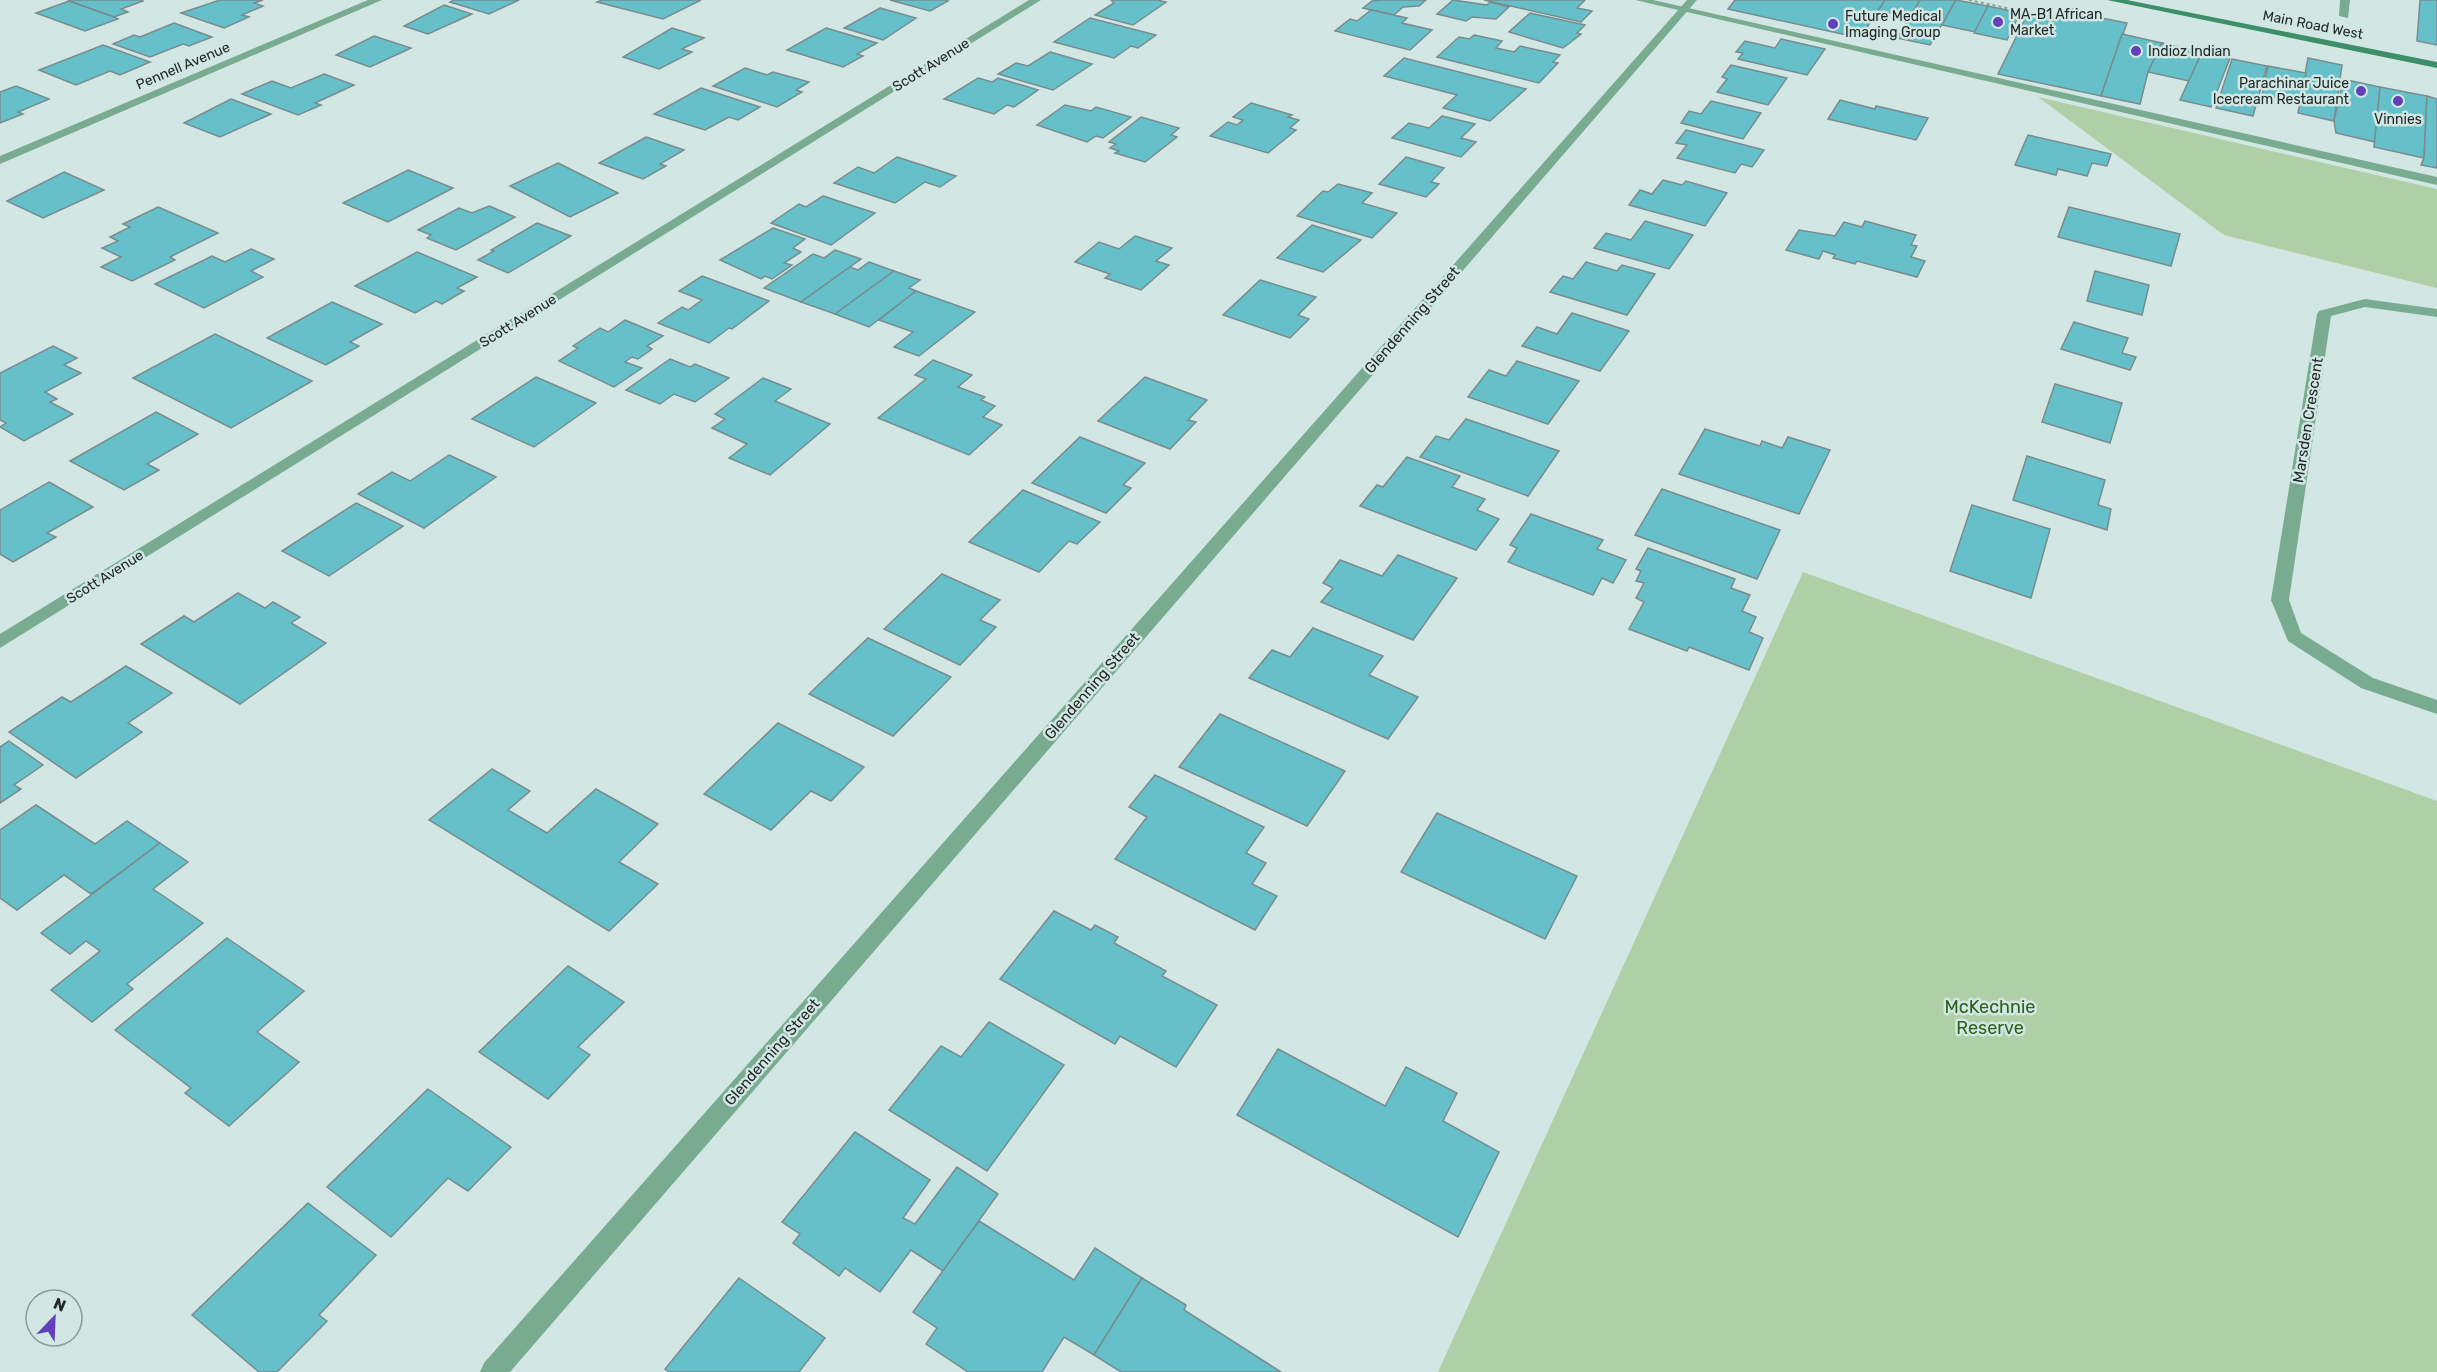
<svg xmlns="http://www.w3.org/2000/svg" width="2437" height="1372" viewBox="0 0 2437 1372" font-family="Rubik,sans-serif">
  <rect width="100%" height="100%" fill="#d2e7e3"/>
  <g fill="#afcfa6">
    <path d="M2038 97 2437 189V288L2224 235Z"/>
    <path d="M1803 572 2437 801V1372H1438Z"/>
  </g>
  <g fill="#65c0ca" stroke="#788c8e" stroke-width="1.5">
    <path d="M72 0H142L143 1 121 9 128 12 114 17 69 1Z"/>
    <path d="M220 0H263L254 3 263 6 242 15 249 17 224 28 181 13Z"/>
    <path d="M454 0H519L489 14 450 2Z"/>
    <path d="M602 0H701L663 19 597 2Z"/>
    <path d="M890 0H945L948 1 930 11Z"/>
    <path d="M1157 0 1166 2 1133 25 1095 15 1114 3 1111 0Z"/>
    <path d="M1381 0H1426L1419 6 1403 7 1394 15 1363 8 1372 1Z"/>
    <path d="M1453 0 1487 5 1490 2 1509 7 1496 19 1472 17 1466 21 1437 14Z"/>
    <path d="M1484 0H1585L1577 8 1592 11 1581 22Z"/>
    <path d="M1735 0H1885L1860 38 1728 9Z"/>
    <path d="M1885 0H1920L1912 13 1898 10 1896 14 1878 11Z"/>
    <path d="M1920 0H1956L1930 45 1897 38Z"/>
    <path d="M1956 0 1988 6 1975 32 1942 25Z"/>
    <path d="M2420 0H2437V45L2417 41Z"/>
    <path d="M69 1 114 17 118 19 85 31 36 13Z"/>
    <path d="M444 5 472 14 428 34 404 26Z"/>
    <path d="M1988 6 2020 13 2007 40 1974 33Z"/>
    <path d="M880 8 916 18 883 40 844 28Z"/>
    <path d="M1371 10 1407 18 1402 23 1432 30 1410 50 1335 31 1350 19 1357 21Z"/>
    <path d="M2061 10 2127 23 2101 96 1998 74 2028 13 2057 19Z"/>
    <path d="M1530 13 1585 25 1577 33 1581 34 1563 48 1509 32Z"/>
    <path d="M1090 18 1156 35 1138 48 1131 46 1114 58 1054 42Z"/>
    <path d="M174 23 212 37 189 46 183 44 150 57 113 44 134 35 140 37Z"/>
    <path d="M672 28 704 38 682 49 692 52 659 69 623 57Z"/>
    <path d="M826 28 877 43 857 54 863 56 843 67 787 50Z"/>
    <path d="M2122 34 2162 43 2148 72 2140 104 2101 96Z"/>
    <path d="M1474 35 1502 41 1496 48 1514 52 1520 46 1560 55 1553 62 1558 63 1539 83 1437 57 1459 37 1469 39Z"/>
    <path d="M374 36 411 48 370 67 336 55Z"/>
    <path d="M1781 39 1825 49 1807 75 1738 59 1743 53 1736 52 1745 41 1775 48Z"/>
    <path d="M2162 43 2202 52 2189 81 2148 72Z"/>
    <path d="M103 45 150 62 120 75 110 71 76 85 39 70Z"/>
    <path d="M1050 52 1092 64 1053 90 998 74 1016 63 1028 66Z"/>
    <path d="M2202 52 2230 58 2211 107 2180 100Z"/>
    <path d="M1404 58 1526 89 1490 121 1443 108 1457 95 1384 76Z"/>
    <path d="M2308 58 2342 65 2334 121 2298 113Z"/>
    <path d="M2232 59 2267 66 2253 116 2216 108Z"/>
    <path d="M1731 65 1787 78 1768 105 1717 92 1727 79 1722 77Z"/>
    <path d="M2268 66 2306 73 2301 103 2262 95Z"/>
    <path d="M745 68 767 75 773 72 809 82 796 90 802 92 777 107 713 86Z"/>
    <path d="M324 74 354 85 315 103 321 105 298 115 242 94 272 81 291 88Z"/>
    <path d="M978 78 992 82 998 78 1038 90 1014 107 1007 105 994 114 944 99Z"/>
    <path d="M2343 79 2380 87 2375 142 2336 133 2334 121Z"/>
    <path d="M16 86 49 99 18 112 23 114 0 123V92Z"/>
    <path d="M2380 87 2427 96 2424 158 2374 147Z"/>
    <path d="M701 88 760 107 738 120 729 117 705 130 654 114Z"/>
    <path d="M2427 96 2437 99V168L2421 165 2424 158Z"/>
    <path d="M231 99 271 114 220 137 184 123Z"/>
    <path d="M1840 100 1875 109 1876 106 1928 118 1916 140 1828 119Z"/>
    <path d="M1711 101 1761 113 1743 139 1681 123 1689 111 1701 114Z"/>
    <path d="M1251 103 1292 115 1288 117 1299 120 1290 128 1296 130 1268 153 1210 136 1228 122 1237 125 1243 120 1233 117Z"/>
    <path d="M1065 105 1091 111 1096 107 1131 117 1103 138 1096 136 1087 142 1037 125Z"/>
    <path d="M1442 116 1475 124 1461 138 1476 142 1461 157 1392 138 1409 123 1429 128Z"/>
    <path d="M1141 117 1179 128 1171 135 1177 137 1145 162 1115 153 1119 151 1110 148 1116 144 1109 142Z"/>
    <path d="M1686 130 1764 150 1752 167 1741 164 1735 173 1677 158 1687 145 1676 143Z"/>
    <path d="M2028 135 2111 154 2107 166 2092 163 2087 176 2058 169 2056 175 2015 165Z"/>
    <path d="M646 137 684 150 660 164 666 166 643 179 599 163Z"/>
    <path d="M897 157 956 176 940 187 925 182 895 203 834 183 858 167 874 173Z"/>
    <path d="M1406 157 1444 168 1431 182 1439 184 1426 197 1379 184Z"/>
    <path d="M558 163 618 193 570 217 510 186Z"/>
    <path d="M408 170 453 188 388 222 343 203Z"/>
    <path d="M64 172 104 190 43 218 7 201Z"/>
    <path d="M1663 180 1682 185 1686 181 1727 193 1705 226 1629 205 1640 190 1652 194Z"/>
    <path d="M1338 184 1372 193 1362 203 1397 213 1372 238 1297 216 1323 191 1328 192Z"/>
    <path d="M823 196 875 213 831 245 771 223 799 204 806 207Z"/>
    <path d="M489 206 515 217 456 250 427 238 431 235 418 230 459 208 472 213Z"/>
    <path d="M158 207 218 233 170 257 175 260 132 281 101 267 121 257 102 248 118 241 110 237 130 227 123 224Z"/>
    <path d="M2069 207 2180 234 2171 266 2058 237Z"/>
    <path d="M1645 221 1693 235 1669 269 1594 248 1606 233 1631 240Z"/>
    <path d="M1865 221 1916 235 1911 245 1917 246 1911 257 1925 261 1917 277 1857 261 1855 264 1833 258 1835 255 1823 251 1819 259 1786 250 1799 230 1835 236 1844 222 1862 227Z"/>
    <path d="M537 223 571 236 508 273 478 260 494 251 491 250Z"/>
    <path d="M1312 225 1361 240 1323 272 1277 258Z"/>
    <path d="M773 228 805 239 793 248 801 252 784 263 792 265 772 279 765 276 761 279 720 260Z"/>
    <path d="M1135 236 1172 248 1156 261 1169 265 1141 290 1105 278 1110 274 1075 262 1099 242 1119 249Z"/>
    <path d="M251 249 274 259 251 271 263 277 204 308 155 284 212 256 225 262Z"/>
    <path d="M835 250 861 259 801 302 764 288 813 254 824 258Z"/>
    <path d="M417 252 477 277 457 288 464 291 442 304 436 301 415 313 355 286Z"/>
    <path d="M869 262 894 271 835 314 801 302 850 267 858 270Z"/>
    <path d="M1586 262 1617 271 1622 265 1655 274 1627 315 1550 292 1563 276 1573 279Z"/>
    <path d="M894 271 920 280 909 288 916 291 869 327 835 314Z"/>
    <path d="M2095 271 2149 285 2142 315 2087 301Z"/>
    <path d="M702 276 769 301 732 329 729 328 709 343 658 323 682 307 688 310 702 300 679 291Z"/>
    <path d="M1260 280 1316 297 1298 315 1309 319 1290 338 1223 315Z"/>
    <path d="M916 291 975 312 919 356 894 347 913 332 879 320Z"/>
    <path d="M332 302 382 324 350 342 359 346 326 365 267 338Z"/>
    <path d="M1572 313 1629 331 1600 371 1522 346 1537 327 1557 334Z"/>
    <path d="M625 320 663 336 647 346 652 349 638 359 632 357 625 362 642 368 614 387 559 361 578 348 573 346 600 328 608 332Z"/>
    <path d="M2074 322 2128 338 2122 353 2136 357 2130 370 2061 349Z"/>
    <path d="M215 334 312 381 231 428 133 378Z"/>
    <path d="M53 346 77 358 64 365 81 373 45 392 57 399 50 402 73 414 24 441 0 427 6 423 0 420V373Z"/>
    <path d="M670 359 690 367 695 364 729 378 695 402 674 394 660 404 626 390Z"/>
    <path d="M933 360 972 375 958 387 985 397 981 400 995 406 983 417 1002 425 969 455 878 418 926 379 915 375Z"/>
    <path d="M1517 361 1579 381 1548 424 1468 397 1489 370 1506 376Z"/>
    <path d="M536 377 596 403 534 447 472 419Z"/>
    <path d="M1145 377 1207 400 1188 420 1196 422 1170 449 1098 421Z"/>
    <path d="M763 378 791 389 775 401 830 424 770 475 729 458 747 444 712 428 725 419 715 414Z"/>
    <path d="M2055 384 2122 403 2110 443 2042 422Z"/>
    <path d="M156 412 198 434 147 464 159 470 124 490 70 461Z"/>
    <path d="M1466 419 1559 451 1528 496 1420 457 1436 436 1449 440Z"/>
    <path d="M1705 429 1760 446 1762 441 1782 448 1788 437 1830 450 1799 514 1679 474Z"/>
    <path d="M1080 437 1145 463 1123 485 1131 488 1106 513 1032 483Z"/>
    <path d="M449 455 496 477 424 528 358 494 392 472 410 481Z"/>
    <path d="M2027 456 2105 480 2098 505 2111 509 2107 530 2013 500Z"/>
    <path d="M1407 457 1460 476 1452 487 1485 499 1477 510 1499 519 1476 550 1360 506 1377 485 1383 487Z"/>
    <path d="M49 482 93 507 47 533 56 537 13 562 0 554V510Z"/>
    <path d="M1662 489 1780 530 1757 579 1635 535Z"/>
    <path d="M1023 490 1100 522 1077 544 1069 541 1039 572 969 542Z"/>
    <path d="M356 503 403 526 329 576 282 551Z"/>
    <path d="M1972 505 2050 529 2031 598 1950 571Z"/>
    <path d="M1531 514 1603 540 1597 549 1626 560 1613 583 1602 578 1593 595 1508 562 1517 548 1510 545Z"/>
    <path d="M1648 548 1735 579 1731 588 1750 595 1742 611 1756 617 1749 632 1763 638 1749 670 1689 647 1687 651 1629 629 1644 602 1636 598 1644 583 1636 581 1641 571 1636 569Z"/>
    <path d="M1398 555 1457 578 1413 640 1321 602 1333 588 1323 583 1340 560 1382 576Z"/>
    <path d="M942 574 1000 600 980 620 996 627 960 665 884 629Z"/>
    <path d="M238 593 265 608 273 602 300 617 291 623 326 643 240 704 141 644 184 616 194 622Z"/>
    <path d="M1313 628 1383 656 1369 675 1418 697 1388 739 1249 678 1272 650 1290 657Z"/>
    <path d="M868 638 951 677 893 736 809 694Z"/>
    <path d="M126 666 172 693 128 723 142 732 76 778 9 732 62 697 71 702Z"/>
    <path d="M1220 714 1345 771 1307 826 1179 767Z"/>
    <path d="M778 723 864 767 831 801 811 791 771 830 704 794Z"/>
    <path d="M9 741 43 765 14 785 21 789 0 803V747Z"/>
    <path d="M492 769 530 791 508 810 547 833 596 789 658 824 619 862 658 884 609 931 429 820Z"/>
    <path d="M1155 775 1264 827 1246 853 1266 863 1252 884 1277 896 1255 930 1115 859 1147 817 1129 807Z"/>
    <path d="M36 805 95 844 127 821 160 843 91 894 64 875 17 910 0 898V830Z"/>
    <path d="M1437 813 1577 876 1545 939 1401 872Z"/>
    <path d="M160 843 188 862 153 889 203 923 127 984 133 989 92 1022 51 990 100 951 86 941 70 954 41 933Z"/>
    <path d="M1054 911 1091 930 1095 925 1118 937 1114 943 1166 971 1162 976 1217 1005 1176 1067 1120 1036 1115 1044 1000 979Z"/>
    <path d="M227 938 304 991 257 1032 299 1062 229 1126 185 1093 191 1088 115 1030Z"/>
    <path d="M568 966 624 1002 578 1047 590 1055 548 1099 479 1052Z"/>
    <path d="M989 1022 1064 1065 987 1171 889 1110 941 1046 961 1057Z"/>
    <path d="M1278 1049 1385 1106 1406 1067 1457 1093 1443 1121 1499 1152 1458 1237 1237 1115Z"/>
    <path d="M428 1089 511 1147 468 1191 448 1178 391 1237 327 1187Z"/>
    <path d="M855 1132 930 1180 903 1218 915 1224 957 1167 998 1194 943 1271 911 1250 880 1292 845 1268 839 1276 793 1243 800 1234 782 1222Z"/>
    <path d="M308 1203 376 1255 319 1315 327 1321 277 1372H259L192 1315Z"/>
    <path d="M979 1221 1074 1280 1095 1248 1142 1278 1094 1355 1064 1337 1042 1372H968L926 1344 937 1328 913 1312Z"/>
    <path d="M739 1278 825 1338 799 1372H669L665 1369Z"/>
    <path d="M1142 1278 1186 1305 1184 1310 1281 1372H1121L1094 1355Z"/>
  </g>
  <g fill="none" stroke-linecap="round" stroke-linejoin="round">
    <path stroke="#8b9b98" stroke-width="2" stroke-dasharray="3 3" stroke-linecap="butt" d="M1969 0 2053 18 2068 8 2078 10"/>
    <path fill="#78ab90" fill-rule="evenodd" d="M1635 0H1653L2437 177V185Z"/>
    <g fill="#78ab90" fill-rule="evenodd">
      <path d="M368 0H382L0 164V156Z"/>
      <path d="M1029 0H1041L0 648V634Z"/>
      <path d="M1687 0H1697L510 1372H480L484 1363Z"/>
      <path d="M2340 0H2350L2348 18 2339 16Z"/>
      <path d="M2365 299 2437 309V317L2365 307 2331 316 2289 600 2301 633 2373 678 2437 700V714L2361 688 2288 641 2271 600 2317 314 2319 311Z"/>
    </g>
    <path fill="#3c8f69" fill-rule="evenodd" d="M2107 0H2127L2437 62V68Z"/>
  </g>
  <g fill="#6240b9" stroke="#d2e7e3" stroke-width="2">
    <circle cx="1998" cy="22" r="6"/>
    <circle cx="1833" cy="24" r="6"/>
    <circle cx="2136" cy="51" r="6"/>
    <circle cx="2361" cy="91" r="6"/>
    <circle cx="2398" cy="101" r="6"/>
  </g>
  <g text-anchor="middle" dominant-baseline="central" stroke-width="5" stroke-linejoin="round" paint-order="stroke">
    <g font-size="14" fill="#212927" stroke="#d2e7e3" text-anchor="start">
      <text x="2010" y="14">MA-B1 African<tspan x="2010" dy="16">Market</tspan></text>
      <text x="1845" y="16">Future Medical<tspan x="1845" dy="16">Imaging Group</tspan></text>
      <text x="2148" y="51">Indioz Indian</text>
      <text x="2349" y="83" text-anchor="end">Parachinar Juice<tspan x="2349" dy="16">Icecream Restaurant</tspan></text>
      <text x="2398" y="119" text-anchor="middle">Vinnies</text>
    </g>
    <g font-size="14" fill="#212927" stroke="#d2e7e3">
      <text transform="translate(2313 25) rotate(11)">Main Road West</text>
      <text transform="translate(931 65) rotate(-32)">Scott Avenue</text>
      <text transform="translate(183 66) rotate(-23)">Pennell Avenue</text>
      <text transform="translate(518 321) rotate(-32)">Scott Avenue</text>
      <text transform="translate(105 577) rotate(-32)">Scott Avenue</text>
    </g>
    <g font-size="15" fill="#212927" stroke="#d2e7e3">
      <text transform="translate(1412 320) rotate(-49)">Glendenning Street</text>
      <text transform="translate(2308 420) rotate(-81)">Marsden Crescent</text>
      <text transform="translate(1092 686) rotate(-49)">Glendenning Street</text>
      <text transform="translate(772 1052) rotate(-49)">Glendenning Street</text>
    </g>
    <g font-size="18" fill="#2b6119" stroke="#d2e7e3">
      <text x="1990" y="1007">McKechnie<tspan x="1990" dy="21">Reserve</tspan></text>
    </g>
  </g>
  <g transform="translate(54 1318) rotate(23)"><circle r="28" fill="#d2e7e3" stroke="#8b9b98" stroke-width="1.5"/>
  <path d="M0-4.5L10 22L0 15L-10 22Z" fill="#6240b9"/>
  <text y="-9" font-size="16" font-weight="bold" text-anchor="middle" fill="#212927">N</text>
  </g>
</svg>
